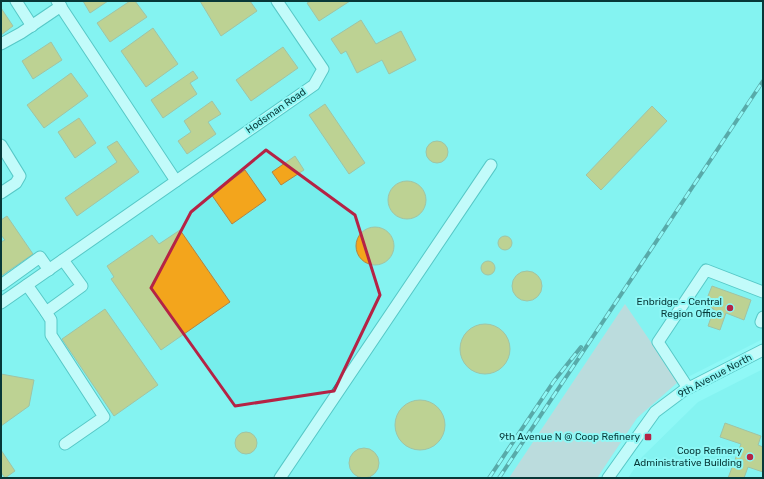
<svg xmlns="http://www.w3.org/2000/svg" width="764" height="479" viewBox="0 0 764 479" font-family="Rubik,sans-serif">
  <rect width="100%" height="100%" fill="#8ff8f6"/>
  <g fill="#76eeec">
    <path d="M1 1H763V339L678 382 637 418 597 478H1Z"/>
    <path d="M763 369V478H628L642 457 698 402Z"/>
  </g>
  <path fill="#f0bbbf" d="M625 304 678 382 637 418 597 478H509Z"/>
  <g fill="#f3a51c" stroke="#b18444">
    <path d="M83 1H108L90 13Z"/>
    <path d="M130 1H135L147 17 110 42 97 23Z"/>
    <path d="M200 1H250L257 11 221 36Z"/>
    <path d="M311 1H350L319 21 307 3Z"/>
    <path d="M1 8 13 26 1 35Z"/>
    <path d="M361 20 376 44 401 31 416 60 389 74 382 60 357 73 346 51 341 54 331 39Z"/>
    <path d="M153 28 178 64 146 87 121 51Z"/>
    <path d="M51 42 62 60 33 79 22 61Z"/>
    <path d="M283 47 298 68 251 101 236 80Z"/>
    <path d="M193 71 198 78 190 83 197 94 163 118 151 100Z"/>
    <path d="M71 73 88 96 44 128 27 105Z"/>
    <path d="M212 101 221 114 208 122 216 134 187 154 178 141 191 132 184 121Z"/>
    <path d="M325 104 365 163 349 174 309 115Z"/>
    <path d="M652 106 667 121 601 190 586 175Z"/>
    <path d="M79 118 96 143 75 158 58 132Z"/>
    <circle cx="437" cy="152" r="11"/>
    <path d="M117 141 139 172 77 216 65 198 117 162 107 147Z"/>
    <path d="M295 156 304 170 281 185 272 172Z"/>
    <path d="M245 170 266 200 232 224 211 194Z"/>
    <circle cx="407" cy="200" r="19"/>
    <path d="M7 216 33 254 1 276V242L5 240 1 235V220Z"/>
    <circle cx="375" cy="246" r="19"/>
    <path d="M180 230 230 302 161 350 111 279 114 277 107 266 152 235 159 244Z"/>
    <circle cx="505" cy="243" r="7"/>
    <circle cx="488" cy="268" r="7"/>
    <circle cx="527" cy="286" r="15"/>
    <path d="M712 286 751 300 744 320 726 313 720 330 708 326 714 309 704 306Z"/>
    <path d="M105 309 158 385 114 416 62 339Z"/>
    <circle cx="485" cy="349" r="25"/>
    <path d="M1 374 34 380 29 406 1 426Z"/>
    <circle cx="420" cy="425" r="25"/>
    <path d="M725 423 761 436 758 445 763 447V472L748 467 744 478H728L741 444 720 437Z"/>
    <circle cx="246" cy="443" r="11"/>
    <circle cx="364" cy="463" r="15"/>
    <path d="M1 450 15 471 5 478 1 472Z"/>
  </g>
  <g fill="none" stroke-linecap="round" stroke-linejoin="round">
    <defs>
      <g id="minor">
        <path d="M16 1 32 26"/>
        <path d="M57 1 176 181"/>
        <path d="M1 44 21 33 61 6"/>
        <path d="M1 145 20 176 16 183 1 193"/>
        <path d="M1 285 40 257 49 270"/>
        <path d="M27 285 46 312 82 286 63 260"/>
        <path d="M1 303 314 85 323 69 277 1"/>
        <path d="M46 312 51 320V335L104 417 65 444"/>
        <path d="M761 322 763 317"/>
        <path d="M688 388 658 342 706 270 763 292"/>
        <path d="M280 478 491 165"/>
        <path d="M608 478 655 412 683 391 763 350"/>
      </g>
    </defs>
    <use href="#minor" stroke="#118f8e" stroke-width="13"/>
    <use href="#minor" stroke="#fff" stroke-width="11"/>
    <defs>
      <g id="rail">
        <path d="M489 478 554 381 581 347"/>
        <path d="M499 478 763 81"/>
      </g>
    </defs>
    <use href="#rail" stroke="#164d4d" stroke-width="4"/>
    <use href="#rail" stroke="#8ff8f6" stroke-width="2.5" stroke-dasharray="8" stroke-linecap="butt"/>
  </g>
  <path d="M0 0H764V479H0ZM266 150 355 215 380 295 334 391 235 406 151 288 191 212Z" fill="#8ff8f6" fill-opacity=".55" fill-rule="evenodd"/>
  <path fill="none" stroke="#b52345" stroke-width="3" stroke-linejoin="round" d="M266 150 355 215 380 295 334 391 235 406 151 288 191 212Z"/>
  <g fill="#b52345" stroke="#8ff8f6" stroke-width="1.5">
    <circle cx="730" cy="308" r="4"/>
    <rect x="644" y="433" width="8" height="8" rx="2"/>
    <circle cx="750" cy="457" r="4"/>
  </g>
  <g text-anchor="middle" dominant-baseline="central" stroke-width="4" stroke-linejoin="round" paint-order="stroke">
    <g font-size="10" fill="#073838" stroke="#8ff8f6">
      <text transform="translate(276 111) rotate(-35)">Hodsman Road</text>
      <text transform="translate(715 376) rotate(-28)">9th Avenue North</text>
    </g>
    <g font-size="10" fill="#073838" stroke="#8ff8f6" text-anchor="end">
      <text x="722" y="302">Enbridge - Central<tspan x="722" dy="12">Region Office</tspan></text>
      <text x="640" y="437">9th Avenue N @ Coop Refinery</text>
      <text x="742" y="451">Coop Refinery<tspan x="742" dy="12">Administrative Building</tspan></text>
    </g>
  </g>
  <rect width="764" height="479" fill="none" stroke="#073838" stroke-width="4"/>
</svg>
